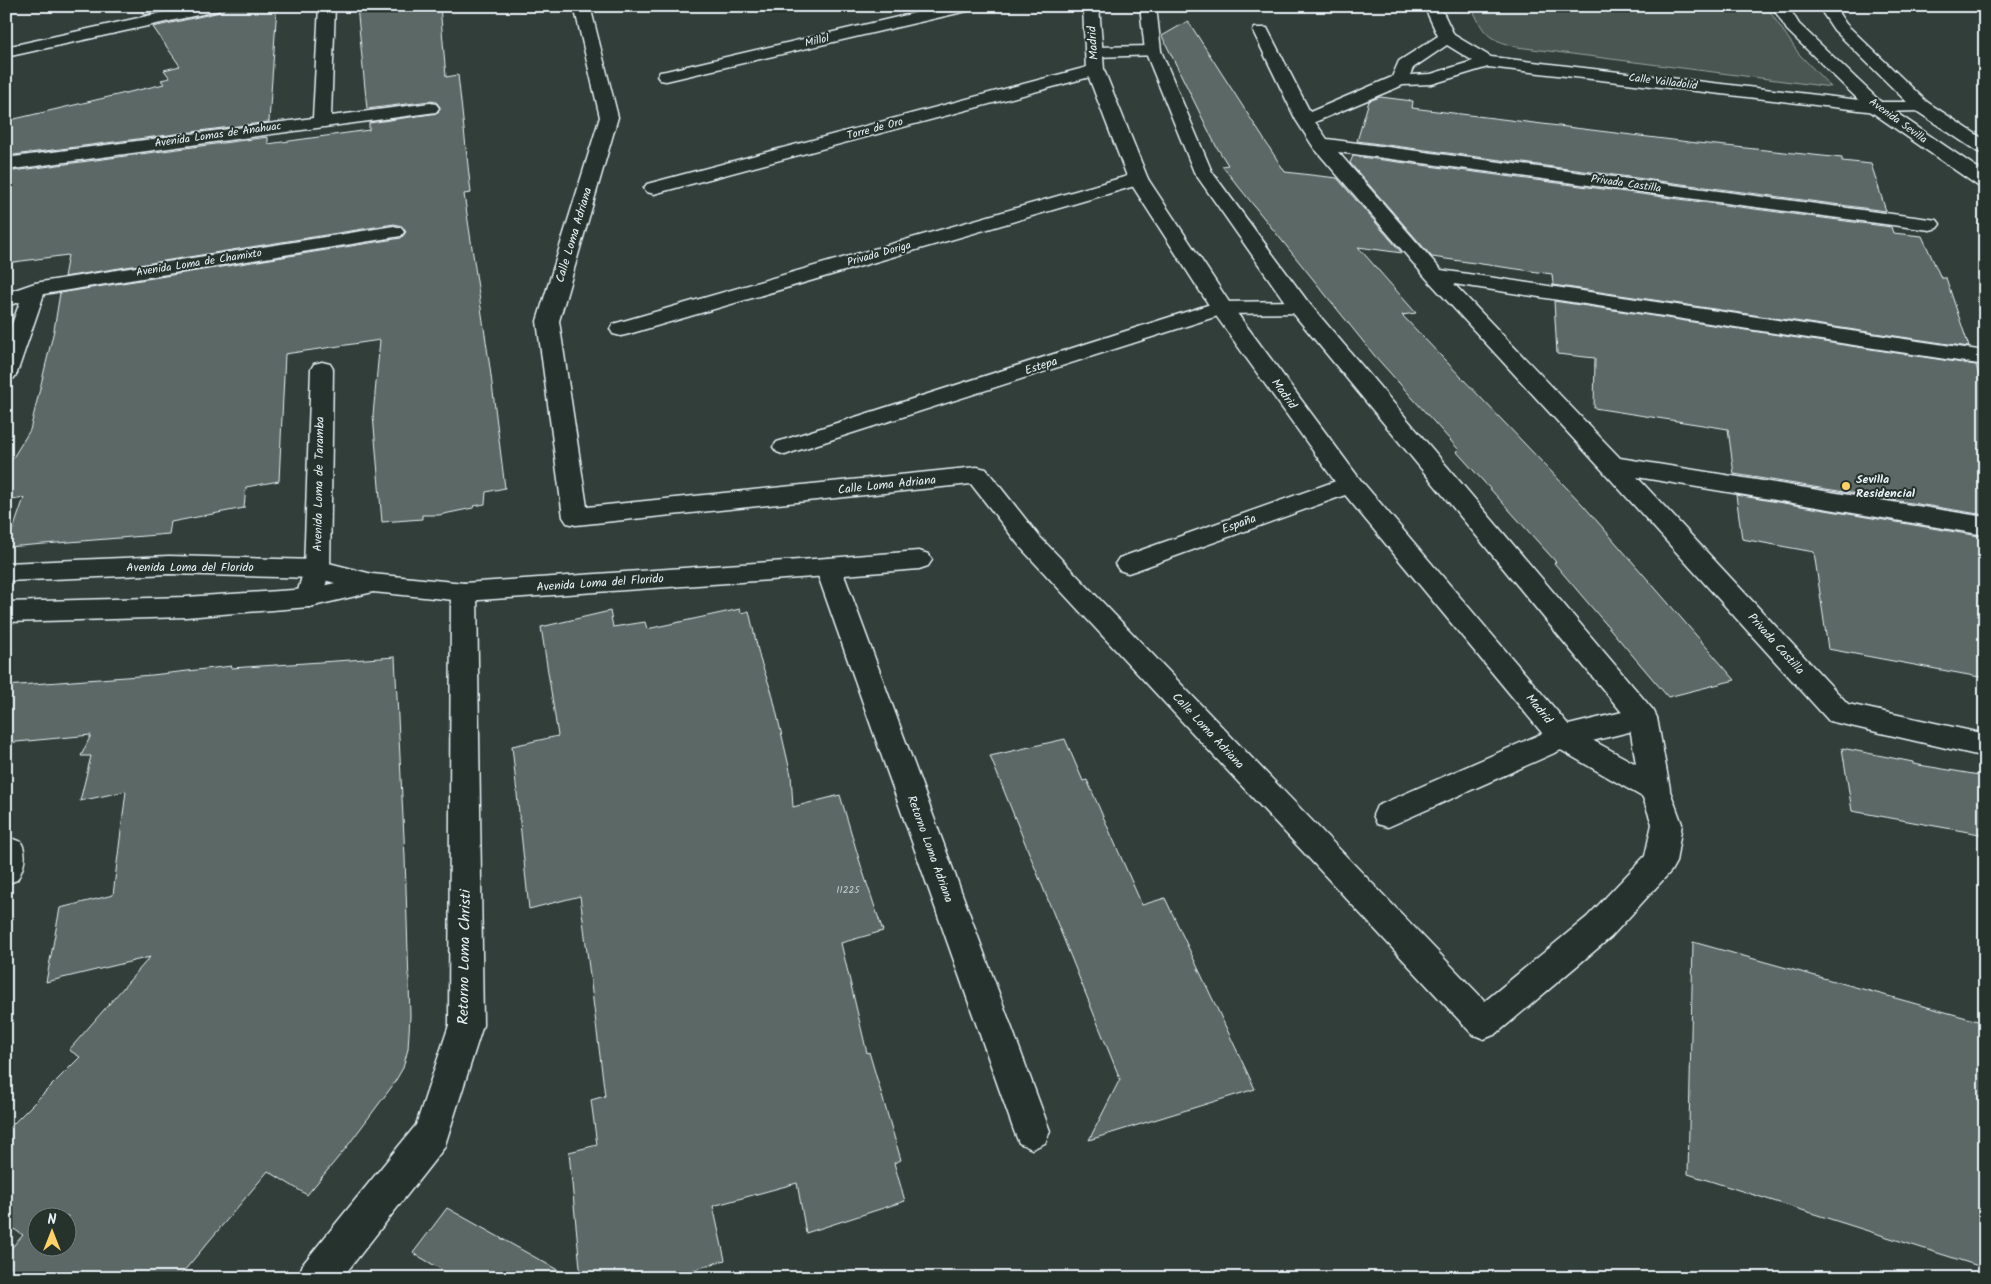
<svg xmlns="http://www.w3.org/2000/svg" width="1991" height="1284" viewBox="0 0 1991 1284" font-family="Kalam,sans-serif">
  <rect width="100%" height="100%" fill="#323e39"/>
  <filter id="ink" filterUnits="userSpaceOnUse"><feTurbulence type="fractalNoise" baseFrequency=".02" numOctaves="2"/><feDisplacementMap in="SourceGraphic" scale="10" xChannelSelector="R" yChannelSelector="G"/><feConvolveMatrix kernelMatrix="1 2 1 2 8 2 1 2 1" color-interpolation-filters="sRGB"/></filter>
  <g filter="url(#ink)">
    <path fill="#495651" stroke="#98a4a4" d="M1471 6H1766L1799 54 1831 87 1517 47C1485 38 1485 35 1471 6Z"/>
    <g fill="#5c6865" stroke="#e8f1f8" fill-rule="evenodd">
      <path d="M139 6H183L144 15Z"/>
      <path d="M226 6H277L269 122 6 156V121L164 84 161 80 170 78 164 70 180 66 153 27 216 13 223 11Z"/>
      <path d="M357 6H440L446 77 458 75 471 193 464 194 490 368 505 488 486 492 485 504 474 506 473 508 439 515H422V519L382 522 373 415 380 340 285 354 279 481 246 487 244 508 171 522 169 534 7 547 24 498 6 501V469L30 430 54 330 60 293 401 238 406 232 402 226 394 224 64 277 68 255 6 263V172L268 137V144L369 130V123L438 113 440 107 436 102 430 101 367 109Z"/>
      <path d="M1188 21 1285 172 1337 178 1402 253 1358 247 1416 313 1402 315 1583 505 1735 680 1668 697 1554 563 1556 562 1456 451 1459 450 1374 355 1222 166 1228 165 1216 146 1162 36Z"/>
      <path d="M1380 97 1413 101 1412 108 1697 143 1842 158V161L1871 164 1886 211 1357 141 1369 101Z"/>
      <path d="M1353 156 1891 227 1893 233 1922 236 1941 278H1946L1969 347 1553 285 1552 274 1432 257 1350 163Z"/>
      <path d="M1554 301 1976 365 1979 375H1985V515L1734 474 1728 429 1594 408 1595 358 1557 354Z"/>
      <path d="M1736 495 1985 537V678L1828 649 1814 552 1742 539Z"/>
      <path d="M740 609 741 613 749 611 760 659 772 693 791 775 793 807 840 795 862 869 883 931 841 943 867 1053 869 1052 901 1160 894 1163 905 1201 806 1233 797 1183 713 1206 725 1260 668 1278H581L569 1152 597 1145 591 1100 605 1096 580 896 529 909 512 746 558 736 541 627 610 611 613 627 645 622 647 629Z"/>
      <path d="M395 657 405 857 410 1016 408 1049 403 1068 393 1085 346 1148 307 1195 268 1171 178 1278H6V1254L23 1235 6 1224V1131L80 1057 69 1050 150 957 46 982 60 908 113 895 126 791 80 801 91 756H81L91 735 6 743 11 733H6V686L152 675 232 666 231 668ZM38 1216H68V1246H38Z"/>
      <path d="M1065 739 1083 781 1087 780 1142 905 1165 898 1255 1089 1089 1140 1120 1079 990 756Z"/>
      <path d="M1842 748 1913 762V764L1985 776V835L1852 811Z"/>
      <path d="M1693 942 1985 1023V1268L1688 1174Z"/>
      <path d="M447 1208 572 1278H456L413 1253Z"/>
    </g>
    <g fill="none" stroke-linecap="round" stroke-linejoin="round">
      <defs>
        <g id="street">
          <path d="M319 6H335L331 116 430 103 436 104 439 108 436 112 6 170V158L313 118Z"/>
          <path d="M574 6H590L618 117 559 321 587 507 977 467 986 469 1039 536 1485 1001 1587 917 1645 856 1652 824 1640 789 1644 780 1655 777 1666 780 1682 824 1676 862 1671 871 1611 937 1496 1034 1484 1039 1472 1034 1021 548 971 484 576 525 567 523 563 517 537 321 600 117Z"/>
          <path d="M945 6H975L973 9 967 11 666 81 660 80 657 76 660 72 666 71Z"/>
          <path d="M1424 6H1440L1454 35 1491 57 1876 102H1927L1930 106 1927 110 1921 111 1876 112 1488 67 1432 84 1403 85 1315 122 1327 139 1937 220 1940 224 1937 228 1930 230 1338 152 1441 270 1985 351V365L1454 284 1620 458 1985 517V535L1637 477 1848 704 1985 734V757L1829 721 1603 471 1427 279 1314 148 1296 120 1253 31 1255 28H1267L1310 112 1392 77 1399 61 1438 36ZM1447 45 1473 61 1431 74 1410 75 1413 68Z"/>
          <path d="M1153 46 1159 47 1161 51 1159 55 1094 57 1088 56 1086 52 1088 48 1094 47Z"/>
          <path d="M1095 65 1101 66 1104 70 1101 74 661 192 654 194 647 192 644 188 647 184Z"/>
          <path d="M1138 173 1145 175 1148 179 1145 183 629 334 621 336 613 334 610 329 613 324Z"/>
          <path d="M394 226 401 228 404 232 401 236 44 294 17 373 14 378 6 380V340L20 302 6 306V293L35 283Z"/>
          <path d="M1300 301 1308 302 1311 307 1308 312 1300 313 1224 314 793 452 785 455 777 452 773 447 777 442 1214 303 1222 302Z"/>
          <path d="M322 362 330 364 333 369 330 569 322 598 318 605 309 607 300 605 296 598 304 569 311 369 314 364Z"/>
          <path d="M1350 476 1359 478 1362 484 1359 490 1137 570 1128 573 1119 570 1115 564 1119 558Z"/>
          <path d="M919 551 928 554 932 560 928 566 919 569 844 575 1050 1131 1045 1143 1032 1149 1019 1143 1014 1131 815 567 819 561 828 558Z"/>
          <path d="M464 583 473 585 477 592 483 1025 444 1148 342 1278H298L303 1264 416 1125 449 1025 451 592 455 585Z"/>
          <path d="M1643 707 1653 710 1657 718 1653 726 1568 747 1388 827 1377 824 1373 815 1377 806 1552 729Z"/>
          <path d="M10 838 21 842C28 855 24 868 17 880L6 884V839Z"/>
        </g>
        <g id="secondary">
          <path d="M193 6H224L222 9 216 11 6 57V47Z"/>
          <path d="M1083 6H1099L1104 70 1148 179 1231 305 1359 478 1572 729 1636 764 1629 721 1292 312 1194 172 1145 51 1140 6H1156L1161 51 1212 172 1308 302 1653 710 1657 718 1670 789 1666 798 1655 801 1644 798 1552 745 1341 490 1214 313 1128 179 1086 70Z"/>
          <path d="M1772 6H1788L1799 24 1882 103 1985 173V188L1978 186 1870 111 1787 30Z"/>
          <path d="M1818 6H1834L1846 24 1927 102 1985 140V153L1978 152 1915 110 1834 30Z"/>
          <path d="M169 556 317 560 372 574 464 583 828 558 837 561 841 567 837 573 828 576 464 601 373 592 309 607 186 617 6 622V602L186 597 309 589 335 583 317 578 169 574 6 581V563Z"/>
        </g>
      </defs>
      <use href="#street" stroke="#e8f1f8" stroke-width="3"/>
      <use href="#secondary" stroke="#e8f1f8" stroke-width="3"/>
      <use href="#street" fill="#26332d" fill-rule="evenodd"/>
      <use href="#secondary" fill="#26332d" fill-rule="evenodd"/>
    </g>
  </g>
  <circle fill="#ffd166" stroke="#26332d" stroke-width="2" cx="1846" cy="486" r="5"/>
  <g text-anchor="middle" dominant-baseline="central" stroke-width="4" stroke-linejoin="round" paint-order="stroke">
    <g font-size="10" fill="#c5cfd3">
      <text x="848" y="890">11225</text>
    </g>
    <g font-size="11" fill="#e8f1f8" stroke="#26332d">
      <text transform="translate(817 41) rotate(-13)">Millol</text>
      <text transform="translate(1663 82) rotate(7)">Calle Valladolid</text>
      <text transform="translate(1898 121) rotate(36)">Avenida Sevilla</text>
      <text transform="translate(875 129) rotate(-15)">Torre de Oro</text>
      <text transform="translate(218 135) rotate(-8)">Avenida Lomas de Anahuac</text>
      <text transform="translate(1626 184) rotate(8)">Privada Castilla</text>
      <text transform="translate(879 254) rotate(-16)">Privada Doriga</text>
      <text transform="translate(199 263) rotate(-9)">Avenida Loma de Chamixto</text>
    </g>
    <g font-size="12" fill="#e8f1f8" stroke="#26332d">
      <text transform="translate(1093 43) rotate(-94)">Madrid</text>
      <text transform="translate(574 235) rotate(-73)">Calle Loma Adriana</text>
      <text transform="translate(1041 366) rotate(-18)">Estepa</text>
      <text transform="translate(1284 394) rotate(54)">Madrid</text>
      <text transform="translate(319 484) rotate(-89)">Avenida Loma de Taramba</text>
      <text transform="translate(887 485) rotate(-6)">Calle Loma Adriana</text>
      <text transform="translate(1239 524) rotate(-20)">España</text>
      <text x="190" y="567">Avenida Loma del Florido</text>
      <text transform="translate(600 583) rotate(-4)">Avenida Loma del Florido</text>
      <text transform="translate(1776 644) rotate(48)">Privada Castilla</text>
      <text transform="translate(1539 709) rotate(51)">Madrid</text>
      <text transform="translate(1208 731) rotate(47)">Calle Loma Adriana</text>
      <text transform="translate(930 849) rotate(70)">Retorno Loma Adriana</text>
    </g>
    <g font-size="12" font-weight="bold" fill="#e8f1f8" stroke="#26332d" text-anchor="start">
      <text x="1856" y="479">Sevilla<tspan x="1856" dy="14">Residencial</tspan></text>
    </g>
    <g font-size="15" fill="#e8f1f8" stroke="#26332d">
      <text transform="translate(465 957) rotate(-89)">Retorno Loma Christi</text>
    </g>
  </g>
  <rect width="1991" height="1284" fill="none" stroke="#26332d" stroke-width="25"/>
  <rect x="12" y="12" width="1966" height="1259" fill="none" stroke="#e8f1f8" stroke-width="2" filter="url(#ink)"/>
  <g transform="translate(52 1232)"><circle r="24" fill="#26332d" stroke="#747f7e"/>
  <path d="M0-4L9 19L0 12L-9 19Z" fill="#ffd166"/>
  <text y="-8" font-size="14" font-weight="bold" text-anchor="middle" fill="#e8f1f8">N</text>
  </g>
</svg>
